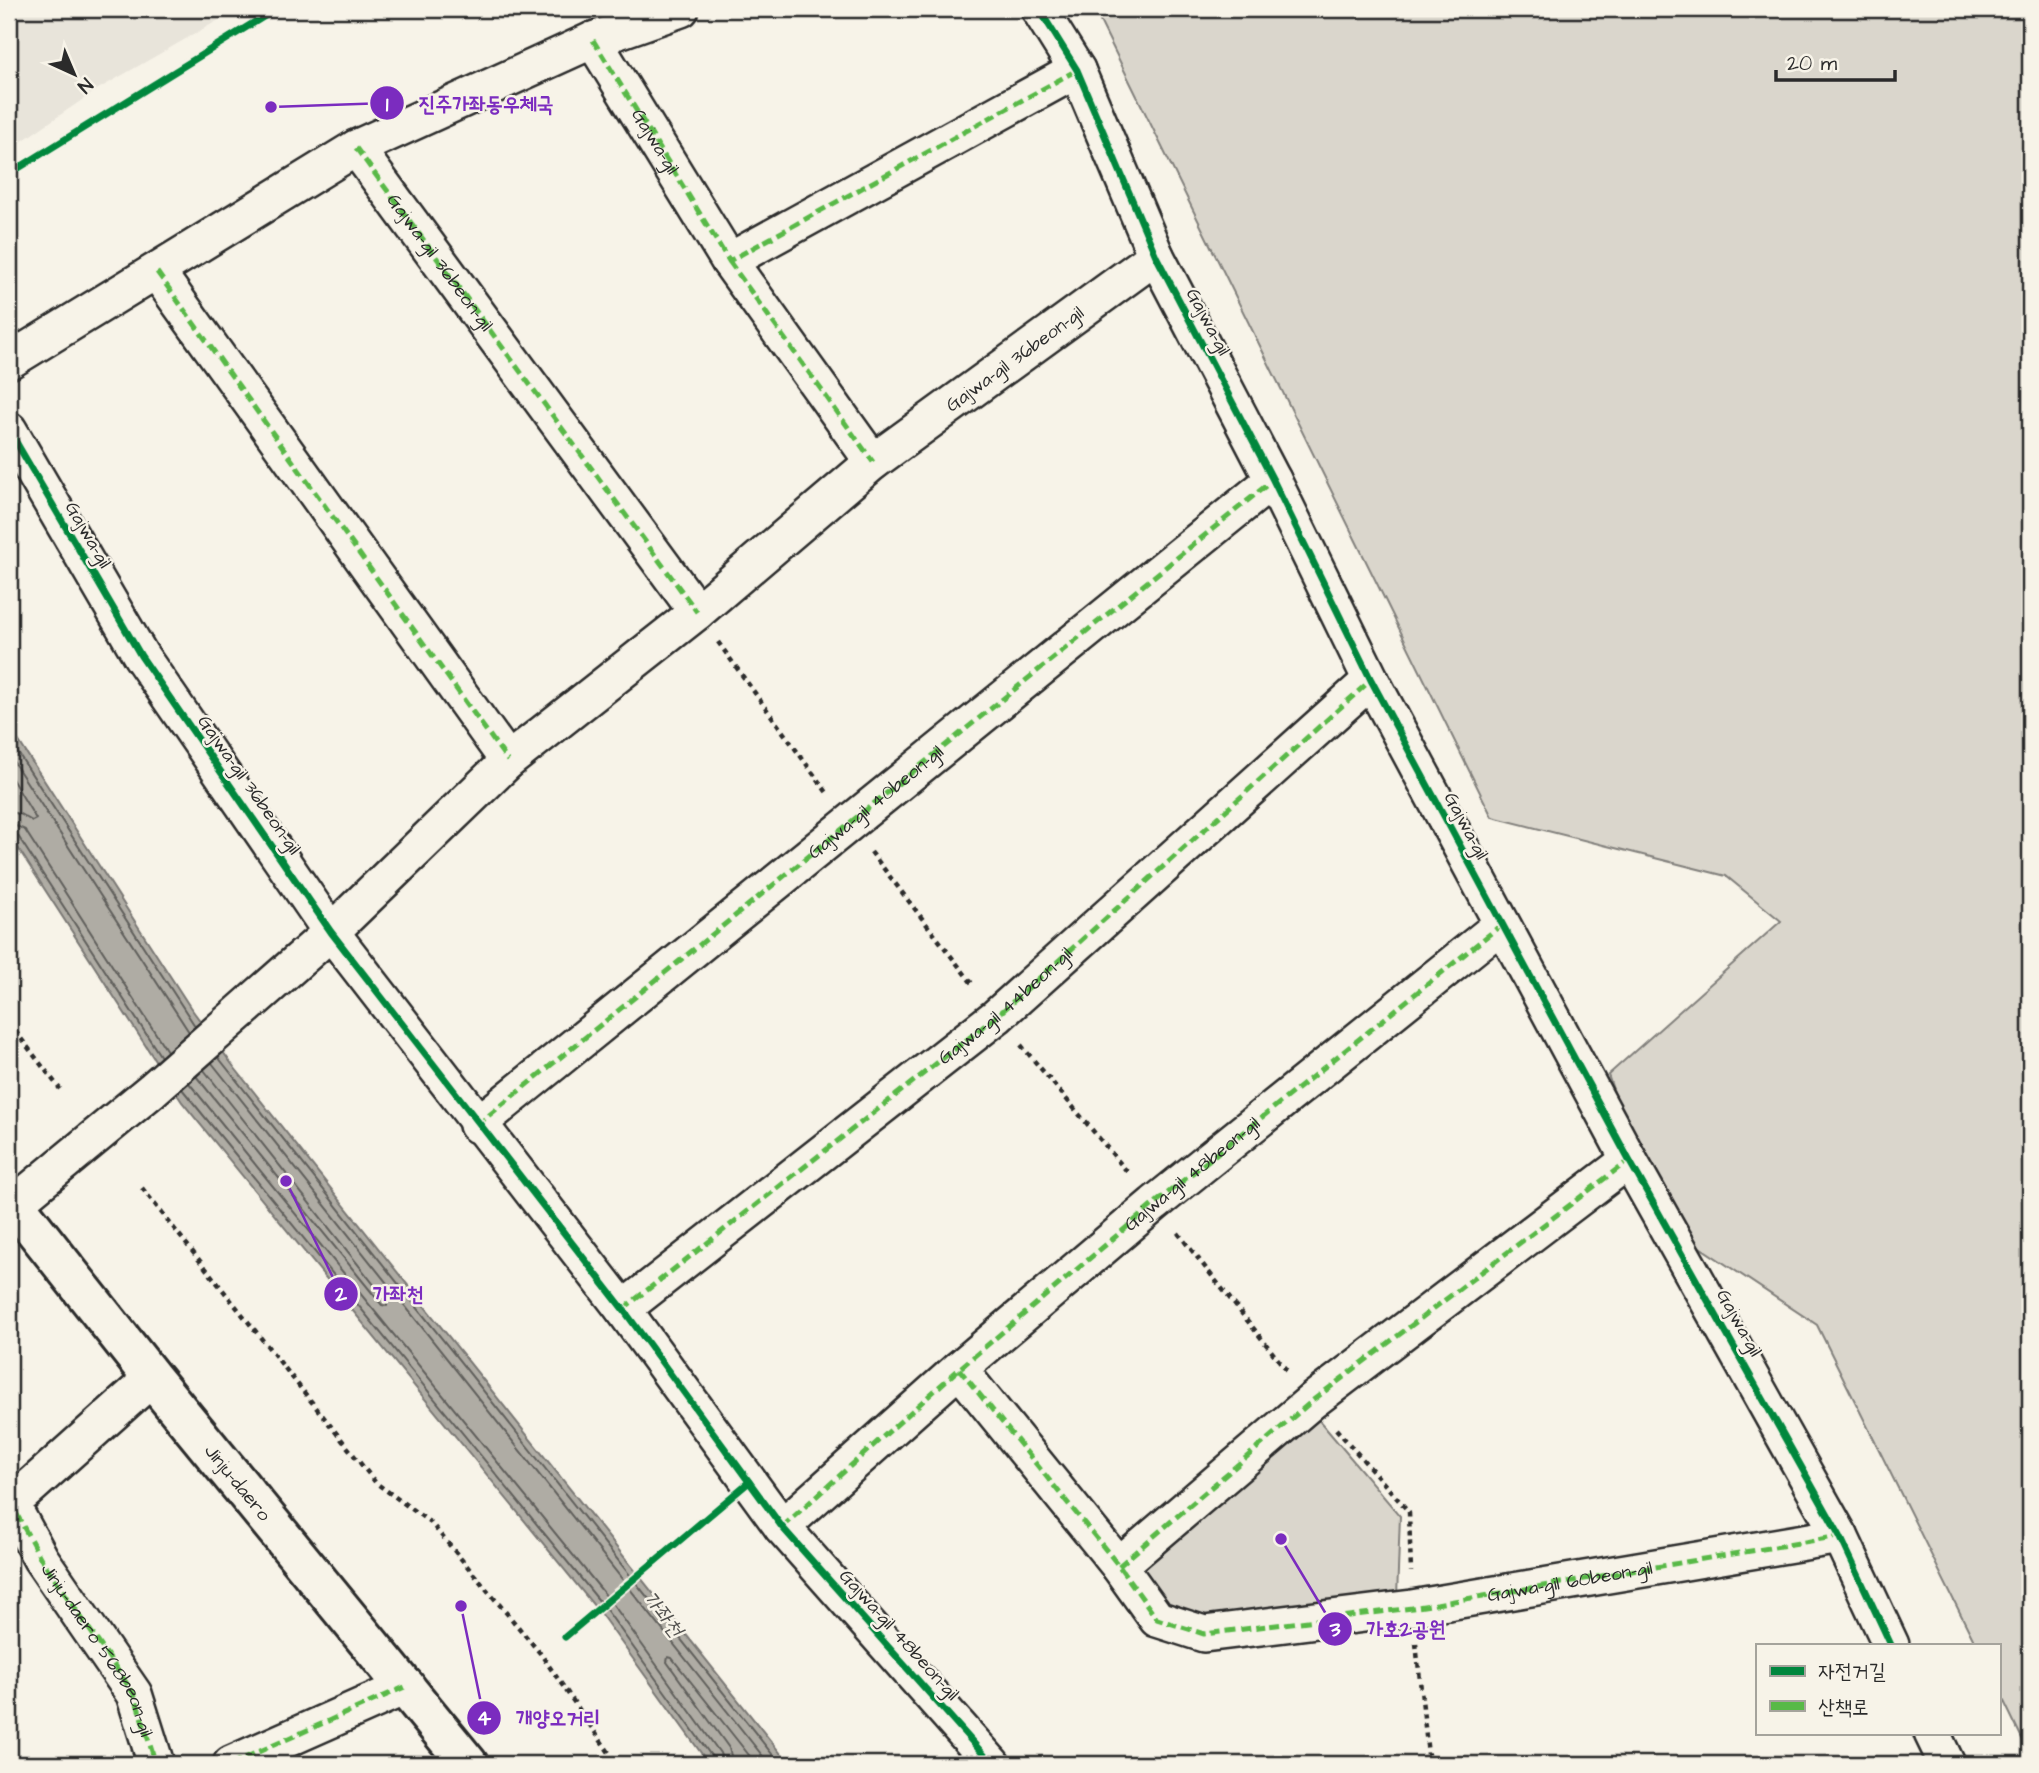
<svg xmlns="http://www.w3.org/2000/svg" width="2039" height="1773" viewBox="0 0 2039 1773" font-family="'Architects Daughter','Poor Story',sans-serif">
  <rect width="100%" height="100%" fill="#f7f3e8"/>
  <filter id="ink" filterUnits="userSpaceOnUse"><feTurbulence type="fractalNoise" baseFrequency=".0143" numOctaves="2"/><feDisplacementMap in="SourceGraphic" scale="14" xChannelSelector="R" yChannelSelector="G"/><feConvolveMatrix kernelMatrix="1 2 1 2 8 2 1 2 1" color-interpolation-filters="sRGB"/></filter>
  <g filter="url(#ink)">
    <path fill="#e8e4da" d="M9 9H238L98 89 9 150Z"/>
    <g fill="#dad6cc" stroke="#82807c" stroke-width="2">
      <path d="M1094 9H2030V1755L1999 1691V1645H1976L1817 1325 1659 1220 1608 1075 1781 921 1726 876 1492 817Z"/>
      <path d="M1312 1412 1400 1516 1397 1597 1197 1623 1159 1604 1135 1561Z"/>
    </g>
    <path fill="#afaca4" stroke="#7a7874" stroke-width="2" d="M9 726 190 1007 234 1067 789 1764H709L600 1613 182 1102 9 834Z"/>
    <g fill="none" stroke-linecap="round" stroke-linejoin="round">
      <g stroke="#605f5b" stroke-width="2">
        <path d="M9 739 195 1026"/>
        <path d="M9 755 189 1032"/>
        <path d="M9 774 36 819 32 821 20 814 9 812"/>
        <path d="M9 823 25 830 167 1051"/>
        <path d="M9 832 18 836 161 1057"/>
        <path d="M218 1057 780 1764"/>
        <path d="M212 1063 769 1764"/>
        <path d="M196 1076 382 1305 387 1306V1301L204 1070"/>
        <path d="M189 1083 612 1603 720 1753 723 1764"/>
        <path d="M182 1089 605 1608 712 1757 714 1764"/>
        <path d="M733 1764 729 1748 667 1662 668 1657 672 1658 756 1764"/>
      </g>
      <defs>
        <g id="minor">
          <path d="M1039 9 1077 70 1156 256 1273 480 1371 680 1629 1160 1840 1536 1891 1645"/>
          <path d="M593 40 729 261 1077 70"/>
          <path d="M356 148 697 612"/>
          <path d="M729 261 873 462"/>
          <path d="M157 272 508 761"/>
          <path d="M9 361 356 148 593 40 681 9"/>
          <path d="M9 430 141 656 331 932 623 1309 782 1527 992 1764"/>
          <path d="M477 1125 1273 480"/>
          <path id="s1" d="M14 1204 152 1090 331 932 508 761 697 612 873 462 1156 256"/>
          <path id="s2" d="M623 1309 997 1016 1371 680"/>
          <path d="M959 1369 1119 1566 1157 1619 1204 1634 1412 1608 1840 1536"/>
          <path d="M9 1500 41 1559 134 1694 156 1764"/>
          <path d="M9 1506 152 1378"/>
          <path id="s3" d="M782 1527 959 1369 1154 1204 1501 925"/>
          <path d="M1119 1566 1312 1401 1629 1160"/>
          <path d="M1932 1733 1947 1764"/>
          <path d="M231 1764 407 1686"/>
        </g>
        <g id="tertiary">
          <path id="s4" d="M9 1197 152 1378 468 1764"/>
        </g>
      </defs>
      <use href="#minor" stroke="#2b2b2b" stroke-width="40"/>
      <use href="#tertiary" stroke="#2b2b2b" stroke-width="44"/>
      <g stroke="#2b2b2b" stroke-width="4.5" stroke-dasharray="5 5" stroke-linecap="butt">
        <path d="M718 642 828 794"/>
        <path d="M871 852 974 986"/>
        <path d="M9 1023 60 1089"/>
        <path d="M1021 1045 1130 1175"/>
        <path d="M142 1188 376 1483 431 1523 540 1653 617 1764"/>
        <path d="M1178 1233 1288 1372"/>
        <path d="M1336 1429 1409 1512 1411 1572"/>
        <path d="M1416 1643 1429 1764"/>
      </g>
      <use href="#minor" stroke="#f7f3e8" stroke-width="35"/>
      <use href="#tertiary" stroke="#f7f3e8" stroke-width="38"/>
      <g stroke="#58b947" stroke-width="5" stroke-dasharray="10 5" stroke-linecap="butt">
        <path id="s5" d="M593 40 729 261 1077 70"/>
        <path id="s6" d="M356 148 697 612"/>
        <path d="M729 261 873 462"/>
        <path d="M157 272 508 761"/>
        <path id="s7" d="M477 1125 1273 480"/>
        <path d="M623 1309 997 1016 1371 680"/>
        <path id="s8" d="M959 1369 1119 1566 1157 1619 1204 1634 1412 1608 1840 1536"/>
        <path id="s9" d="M9 1500 41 1559 134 1694 156 1764"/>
        <path d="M782 1527 959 1369 1154 1204 1501 925"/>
        <path d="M1119 1566 1312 1401 1629 1160"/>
        <path d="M231 1764 407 1686"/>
      </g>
      <defs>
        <g id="cycleway">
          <path d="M1039 9 1077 70 1156 256 1273 480 1371 680 1629 1160 1840 1536 1891 1645"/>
          <path d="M9 174 276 9"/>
          <path d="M9 430 141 656 331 932 623 1309 782 1527 992 1764"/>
          <path d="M565 1637 749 1482"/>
        </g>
      </defs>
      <use href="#cycleway" stroke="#f7f3e8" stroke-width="11"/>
      <use href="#cycleway" stroke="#00873e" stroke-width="7"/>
    </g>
  </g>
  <g text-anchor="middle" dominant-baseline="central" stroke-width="5" stroke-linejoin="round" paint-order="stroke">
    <g font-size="19" fill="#2b2b2b" stroke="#f7f3e8">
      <text stroke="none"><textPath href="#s5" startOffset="119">Gajwa-gil</textPath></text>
      <text stroke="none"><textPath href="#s6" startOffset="142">Gajwa-gil 36beon-gil</textPath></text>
      <text transform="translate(1208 322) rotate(62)">Gajwa-gil</text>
      <text stroke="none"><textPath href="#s1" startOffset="1311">Gajwa-gil 36beon-gil</textPath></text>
      <text transform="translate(88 535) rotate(60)">Gajwa-gil</text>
      <text transform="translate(249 785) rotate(55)">Gajwa-gil 36beon-gil</text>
      <text stroke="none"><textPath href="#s7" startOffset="513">Gajwa-gil 40beon-gil</textPath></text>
      <text transform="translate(1466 826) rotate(62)">Gajwa-gil</text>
      <text stroke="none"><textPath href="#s2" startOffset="488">Gajwa-gil 44beon-gil</textPath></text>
      <text stroke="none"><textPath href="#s3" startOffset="541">Gajwa-gil 48beon-gil</textPath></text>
      <text transform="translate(1739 1323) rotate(61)">Gajwa-gil</text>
      <text stroke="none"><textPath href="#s4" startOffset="366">Jinju-daero</textPath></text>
      <text stroke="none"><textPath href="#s8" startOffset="738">Gajwa-gil 60beon-gil</textPath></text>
      <text transform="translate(899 1635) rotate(48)">Gajwa-gil 48beon-gil</text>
      <text stroke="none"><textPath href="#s9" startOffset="175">Jinju-daero 568beon-gil</textPath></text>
    </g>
    <g font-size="21" font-style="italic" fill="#53524f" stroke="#f7f3e8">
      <text transform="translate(663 1614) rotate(52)">가좌천</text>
    </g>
  </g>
  <path fill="none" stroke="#7b2cbf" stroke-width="2.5" d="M271 107L387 103M286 1181L341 1294M1281 1539L1335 1629M461 1606L484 1718"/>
  <g fill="#7b2cbf" stroke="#f7f3e8" stroke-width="2.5">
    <circle cx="271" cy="107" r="7"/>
    <circle cx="286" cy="1181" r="7"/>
    <circle cx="1281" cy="1539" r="7"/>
    <circle cx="461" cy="1606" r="7"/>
    <circle cx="387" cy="103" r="18"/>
    <circle cx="341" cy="1294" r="18"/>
    <circle cx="1335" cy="1629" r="18"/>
    <circle cx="484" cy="1718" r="18"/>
  </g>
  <g font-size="21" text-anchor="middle" font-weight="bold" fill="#fff">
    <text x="387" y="111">1</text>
    <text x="341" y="1301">2</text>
    <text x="1335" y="1636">3</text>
    <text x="484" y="1725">4</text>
  </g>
  <g font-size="21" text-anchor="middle" font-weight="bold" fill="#7b2cbf" stroke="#f7f3e8" stroke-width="5" stroke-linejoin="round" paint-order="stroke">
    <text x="486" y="111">진주가좌동우체국</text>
    <text x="398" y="1301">가좌천</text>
    <text x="1406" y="1636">가호2공원</text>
    <text x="558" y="1725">개양오거리</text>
  </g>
  <rect width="2039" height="1773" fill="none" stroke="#f7f3e8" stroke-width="35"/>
  <rect x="18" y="18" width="2004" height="1738" fill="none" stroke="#2b2b2b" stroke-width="2.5" filter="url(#ink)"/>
  <rect x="1756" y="1644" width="245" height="91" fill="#f7f3e8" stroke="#a5a39c" stroke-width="2"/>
  <rect x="1770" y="1666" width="35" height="10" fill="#00873e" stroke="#a5a39c" stroke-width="2"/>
  <text x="1818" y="1678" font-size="21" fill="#2b2b2b">자전거길</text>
  <rect x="1770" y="1701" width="35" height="10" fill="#58b947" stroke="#a5a39c" stroke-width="2"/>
  <text x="1818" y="1714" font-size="21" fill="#2b2b2b">산책로</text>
  <g transform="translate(74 74) rotate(136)" stroke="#f7f3e8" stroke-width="5" paint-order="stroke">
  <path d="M0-5L12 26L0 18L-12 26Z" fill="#2b2b2b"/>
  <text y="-10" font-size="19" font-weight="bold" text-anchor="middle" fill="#2b2b2b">N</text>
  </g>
  <path d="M1776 70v10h119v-10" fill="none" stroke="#2b2b2b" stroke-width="3.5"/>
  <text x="1787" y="70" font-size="21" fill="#2b2b2b" stroke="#f7f3e8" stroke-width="5" paint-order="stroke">20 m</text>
</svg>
